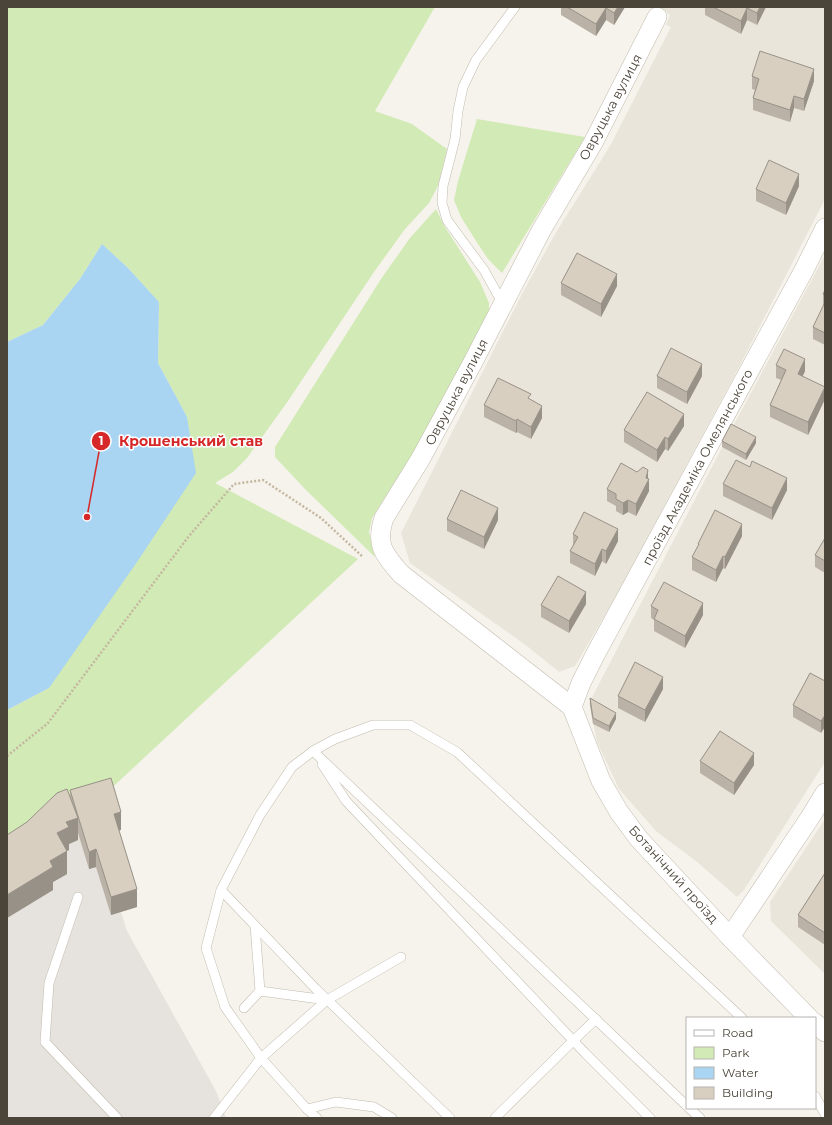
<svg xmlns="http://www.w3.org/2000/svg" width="832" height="1125" viewBox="0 0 832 1125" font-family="Montserrat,sans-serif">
  <rect width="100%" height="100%" fill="#f6f3ec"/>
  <g fill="#eae5da">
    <path d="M659 7H825V199L736 373 612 603 575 666 559 672 527 646 410 563 401 533 523 292 555 234 610 146 671 27 666 25 670 15Z"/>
    <path d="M825 255V762L744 890 737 897 696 861 657 832 619 789 597 742 589 703 731 430Z"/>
    <path d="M825 819V974L771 921 770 902Z"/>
  </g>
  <path fill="#e6e2dd" d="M88 810 127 931 216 1091 226 1118H7V857Z"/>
  <g fill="#d2eab5">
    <path d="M7 7H435L375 111 412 124 447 149 438 186 429 203 405 229 374 272 288 401 247 458 233 472 215 483 358 559 88 810 7 857V710L49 688 187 417 158 363 159 302 128 268 102 244 80 279 43 325 7 342Z"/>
    <path d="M477 119 585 137 502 273 488 259 476 241 461 217 454 200 458 181Z"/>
    <path d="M436 209 445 227 480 282 489 303V317L416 454 392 486 372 518 369 532 375 557 306 490 275 457V447L381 279 410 238Z"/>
  </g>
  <path fill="#a9d4f2" d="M102 244 128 268 159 302 158 363 187 417 196 473 137 562 49 688 7 710V342L43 325 80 279Z"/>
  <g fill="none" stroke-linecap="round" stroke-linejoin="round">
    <defs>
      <g id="lane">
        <path d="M503 304 484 270 447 220 442 203 443 186 455 139 458 111 463 87 476 60 515 7"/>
        <path d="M313 751 687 1106"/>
        <path d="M322 764 346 801 585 1053 650 1118"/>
        <path d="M221 890 316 989 450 1118"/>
        <path d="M78 897 49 983 45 1042 117 1118"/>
        <path d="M255 926 260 991 327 1000"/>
        <path d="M244 1008 260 991"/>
        <path d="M815 1096 825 1114"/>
        <path d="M689 1108 700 1118"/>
        <path d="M307 1109 336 1102 374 1107 392 1118"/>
        <path d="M214 1118 261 1058 327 1000 401 957"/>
        <path d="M317 1118 307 1109 261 1058 225 1007 206 948 221 890 260 815 292 767 313 751 335 739 373 725H410L457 752 742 1018"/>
        <path d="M495 1118 573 1041 596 1019"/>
      </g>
      <g id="street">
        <path d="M572 707 401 574C384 554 375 545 384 518L421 458 472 364 542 229 593 143 657 17"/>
        <path d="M572 707 581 683 595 655 804 270 825 228"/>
        <path d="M572 707 601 781 619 812 639 839 730 937 809 1018"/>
        <path d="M730 937 811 816 825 793"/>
        <path d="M815 1023 825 1032"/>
      </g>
    </defs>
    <use href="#lane" stroke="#c2bbae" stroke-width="10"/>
    <use href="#street" stroke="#c2bbae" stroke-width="20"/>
    <path stroke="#c4b79f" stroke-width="2.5" stroke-dasharray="2 2" stroke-linecap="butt" d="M7 756 48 723 189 536 234 484 263 480 321 518 363 557"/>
    <use href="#lane" stroke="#fff" stroke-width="9"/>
    <use href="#street" stroke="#fff" stroke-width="19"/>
  </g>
  <g fill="#bab2a6">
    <path d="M561 7H625L614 25 606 20 596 36 561 15Z"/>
    <path d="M705 7H766L757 25 747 20 741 34 705 15Z"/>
    <path d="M752 76 814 81 804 111 794 108 790 122 753 110V98L755 90 752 89Z"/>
    <path d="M799 186 786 215 756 201V189Z"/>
    <path d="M561 283 617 286 601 317 561 295Z"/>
    <path d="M825 290V345L813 339V327L823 307V294Z"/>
    <path d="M776 365 805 371 802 377 825 399 808 435 770 417V405L781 380 776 378Z"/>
    <path d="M657 376H702L687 404 657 388Z"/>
    <path d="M531 400 542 418 531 439 517 432 516 433 484 417V405Z"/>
    <path d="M684 426 668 451 665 449 657 462 624 442V430Z"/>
    <path d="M722 441 756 443 746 460 722 447Z"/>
    <path d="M648 478 649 491 636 516 628 512 623 515 616 511V506L607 501V489Z"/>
    <path d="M723 484 787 490 772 520 723 496Z"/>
    <path d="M447 519 498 520 484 549 447 531Z"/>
    <path d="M573 534 618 541 606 564 602 561 595 576 570 563V551L573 546Z"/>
    <path d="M742 536 725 569 723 568 716 582 692 570V557L698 546V544Z"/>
    <path d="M825 538V573L815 567V555Z"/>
    <path d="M586 604 569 633 541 617V605Z"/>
    <path d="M651 606 703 615 685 648 654 631V620L651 618Z"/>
    <path d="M825 681 821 733 793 717V705Z"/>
    <path d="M663 689 645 722 618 708V696Z"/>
    <path d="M590 698 616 719 609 732 593 724 590 705Z"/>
    <path d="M700 761 754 765 734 795 700 773Z"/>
    <path d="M70 790 121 830H119L137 907 111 915 96 867 89 869 78 833V840L69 844V850L67 851V874L53 882V890L7 918V835L70 797Z"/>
    <path d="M825 873V945L798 927V915Z"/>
  </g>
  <g fill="#979187">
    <path d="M618 7H625L614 25V13Z"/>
    <path d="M760 7H766L757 25V13Z"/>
    <path d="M606 8V20L596 36V24Z"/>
    <path d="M747 8V20L741 34V21Z"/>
    <path d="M814 69V81L804 111V99Z"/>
    <path d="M794 96V108L790 122V110Z"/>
    <path d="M799 174V186L786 215V203Z"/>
    <path d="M617 274V286L601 317V304Z"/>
    <path d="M805 359V371L798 387V374Z"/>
    <path d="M702 364V376L687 404V392Z"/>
    <path d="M825 387V399L808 435V422Z"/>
    <path d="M542 406V418L531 439V427Z"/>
    <path d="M684 414V426L668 451V439Z"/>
    <path d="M517 419V432L516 433V421Z"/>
    <path d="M665 437V449L657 462V450Z"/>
    <path d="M756 437V443L746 460V454Z"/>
    <path d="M648 470V482L649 479V491L636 516V504L646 478Z"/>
    <path d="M787 478V490L772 520V508Z"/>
    <path d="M628 500V512L623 515V503Z"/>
    <path d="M498 508V520L484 549V537Z"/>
    <path d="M742 524V536L725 569V557Z"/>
    <path d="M618 529V541L606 564V551Z"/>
    <path d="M602 549V561L595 576V564Z"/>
    <path d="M723 556V568L716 582V570Z"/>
    <path d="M586 592V604L569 633V621Z"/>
    <path d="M703 603V615L685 648V636Z"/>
    <path d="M663 677V689L645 722V710Z"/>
    <path d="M616 713V719L609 732V726Z"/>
    <path d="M825 715V727L821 733V721Z"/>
    <path d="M754 753V765L734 795V783Z"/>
    <path d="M121 812V830L114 832V814Z"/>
    <path d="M78 818V840L69 844V850L57 856V833L66 822Z"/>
    <path d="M96 849V867L89 869V852Z"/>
    <path d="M67 851V874L53 882V890L7 918V895L50 861Z"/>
    <path d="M137 889V907L111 915V897Z"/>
  </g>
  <g fill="#d8cfc1" stroke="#979187">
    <path d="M567 7H618L614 13 606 8 596 24Z"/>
    <path d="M713 7H760L757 13 747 8 741 21Z"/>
    <path d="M760 51 814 69 804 99 794 96 790 110 753 98 759 79 752 76Z"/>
    <path d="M769 160 799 174 786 203 756 189Z"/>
    <path d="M577 253 617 274 601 304 561 283Z"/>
    <path d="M825 290V296L823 294Z"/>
    <path d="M825 302V333L813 327Z"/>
    <path d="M671 348 702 364 687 392 657 376Z"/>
    <path d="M784 349 805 359 798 374 825 387 808 422 770 405 786 370 776 365Z"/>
    <path d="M498 378 531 394 528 398 542 406 531 427 517 419 516 421 484 405Z"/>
    <path d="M647 392 684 414 668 439 665 437 657 450 624 430Z"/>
    <path d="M731 424 756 437 746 454 722 441Z"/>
    <path d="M736 460 750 467 752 461 787 478 772 508 723 484Z"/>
    <path d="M621 463 637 472 643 467 648 470 646 478 649 479 636 504 628 500 623 503 616 499V494L607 489Z"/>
    <path d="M461 490 498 508 484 537 447 519Z"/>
    <path d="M715 510 742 524 725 557 723 556 716 570 692 557 699 544H698Z"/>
    <path d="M584 512 618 529 606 551 602 549 595 564 570 551 578 537 573 534Z"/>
    <path d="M825 538V561L815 555Z"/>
    <path d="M558 576 586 592 569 621 541 605Z"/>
    <path d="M664 582 703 603 685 636 654 619 658 610 651 606Z"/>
    <path d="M635 662 663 677 645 710 618 696Z"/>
    <path d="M810 673 825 681V715L821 721 793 705Z"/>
    <path d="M590 698 616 713 609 726 593 718Z"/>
    <path d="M720 731 754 753 734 783 700 761Z"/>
    <path d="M111 778 121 812 114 814 137 889 111 897 96 849 89 852 70 790Z"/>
    <path d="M67 789 78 818 66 822 69 827 57 833 67 851 50 861 53 867 7 895V835L27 822 57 793Z"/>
    <path d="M825 873V933L798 915Z"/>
  </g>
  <g text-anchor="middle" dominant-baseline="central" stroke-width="3" stroke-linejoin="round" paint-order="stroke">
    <g font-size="13" fill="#4b4439" stroke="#fff">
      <text transform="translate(610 107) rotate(-62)">Овруцька вулиця</text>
      <text transform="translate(456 392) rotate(-62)">Овруцька вулиця</text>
      <text transform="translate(697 467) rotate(-62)">проїзд Академіка Омелянського</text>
      <text transform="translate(674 874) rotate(48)">Ботанічний проїзд</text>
    </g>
  </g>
  <path fill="none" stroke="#d62828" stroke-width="1.5" d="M87 517L101 441"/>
  <g fill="#d62828" stroke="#fff" stroke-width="1.5">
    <circle cx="87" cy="517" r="4"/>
    <circle cx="101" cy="441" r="10"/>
  </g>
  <g font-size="12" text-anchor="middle" font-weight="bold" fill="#fff">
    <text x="101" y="445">1</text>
  </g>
  <g font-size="14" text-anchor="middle" font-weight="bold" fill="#d62828" stroke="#fff" stroke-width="3" stroke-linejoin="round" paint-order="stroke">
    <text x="191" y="446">Крошенський став</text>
  </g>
  <rect width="832" height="1125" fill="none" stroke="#4b4439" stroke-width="16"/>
  <rect x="686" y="1017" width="130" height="92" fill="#ffffff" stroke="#b7b4b0"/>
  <rect x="694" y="1030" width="20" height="6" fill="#ffffff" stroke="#b7b4b0"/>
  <text x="722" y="1037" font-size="12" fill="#4b4439">Road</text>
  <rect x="694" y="1047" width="20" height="12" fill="#d2eab5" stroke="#b7b4b0"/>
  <text x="722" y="1057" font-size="12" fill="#4b4439">Park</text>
  <rect x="694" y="1067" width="20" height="12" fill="#a9d4f2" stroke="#b7b4b0"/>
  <text x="722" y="1077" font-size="12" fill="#4b4439">Water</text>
  <rect x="694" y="1087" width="20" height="12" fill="#d8cfc1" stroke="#b7b4b0"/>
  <text x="722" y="1097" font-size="12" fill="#4b4439">Building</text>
</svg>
